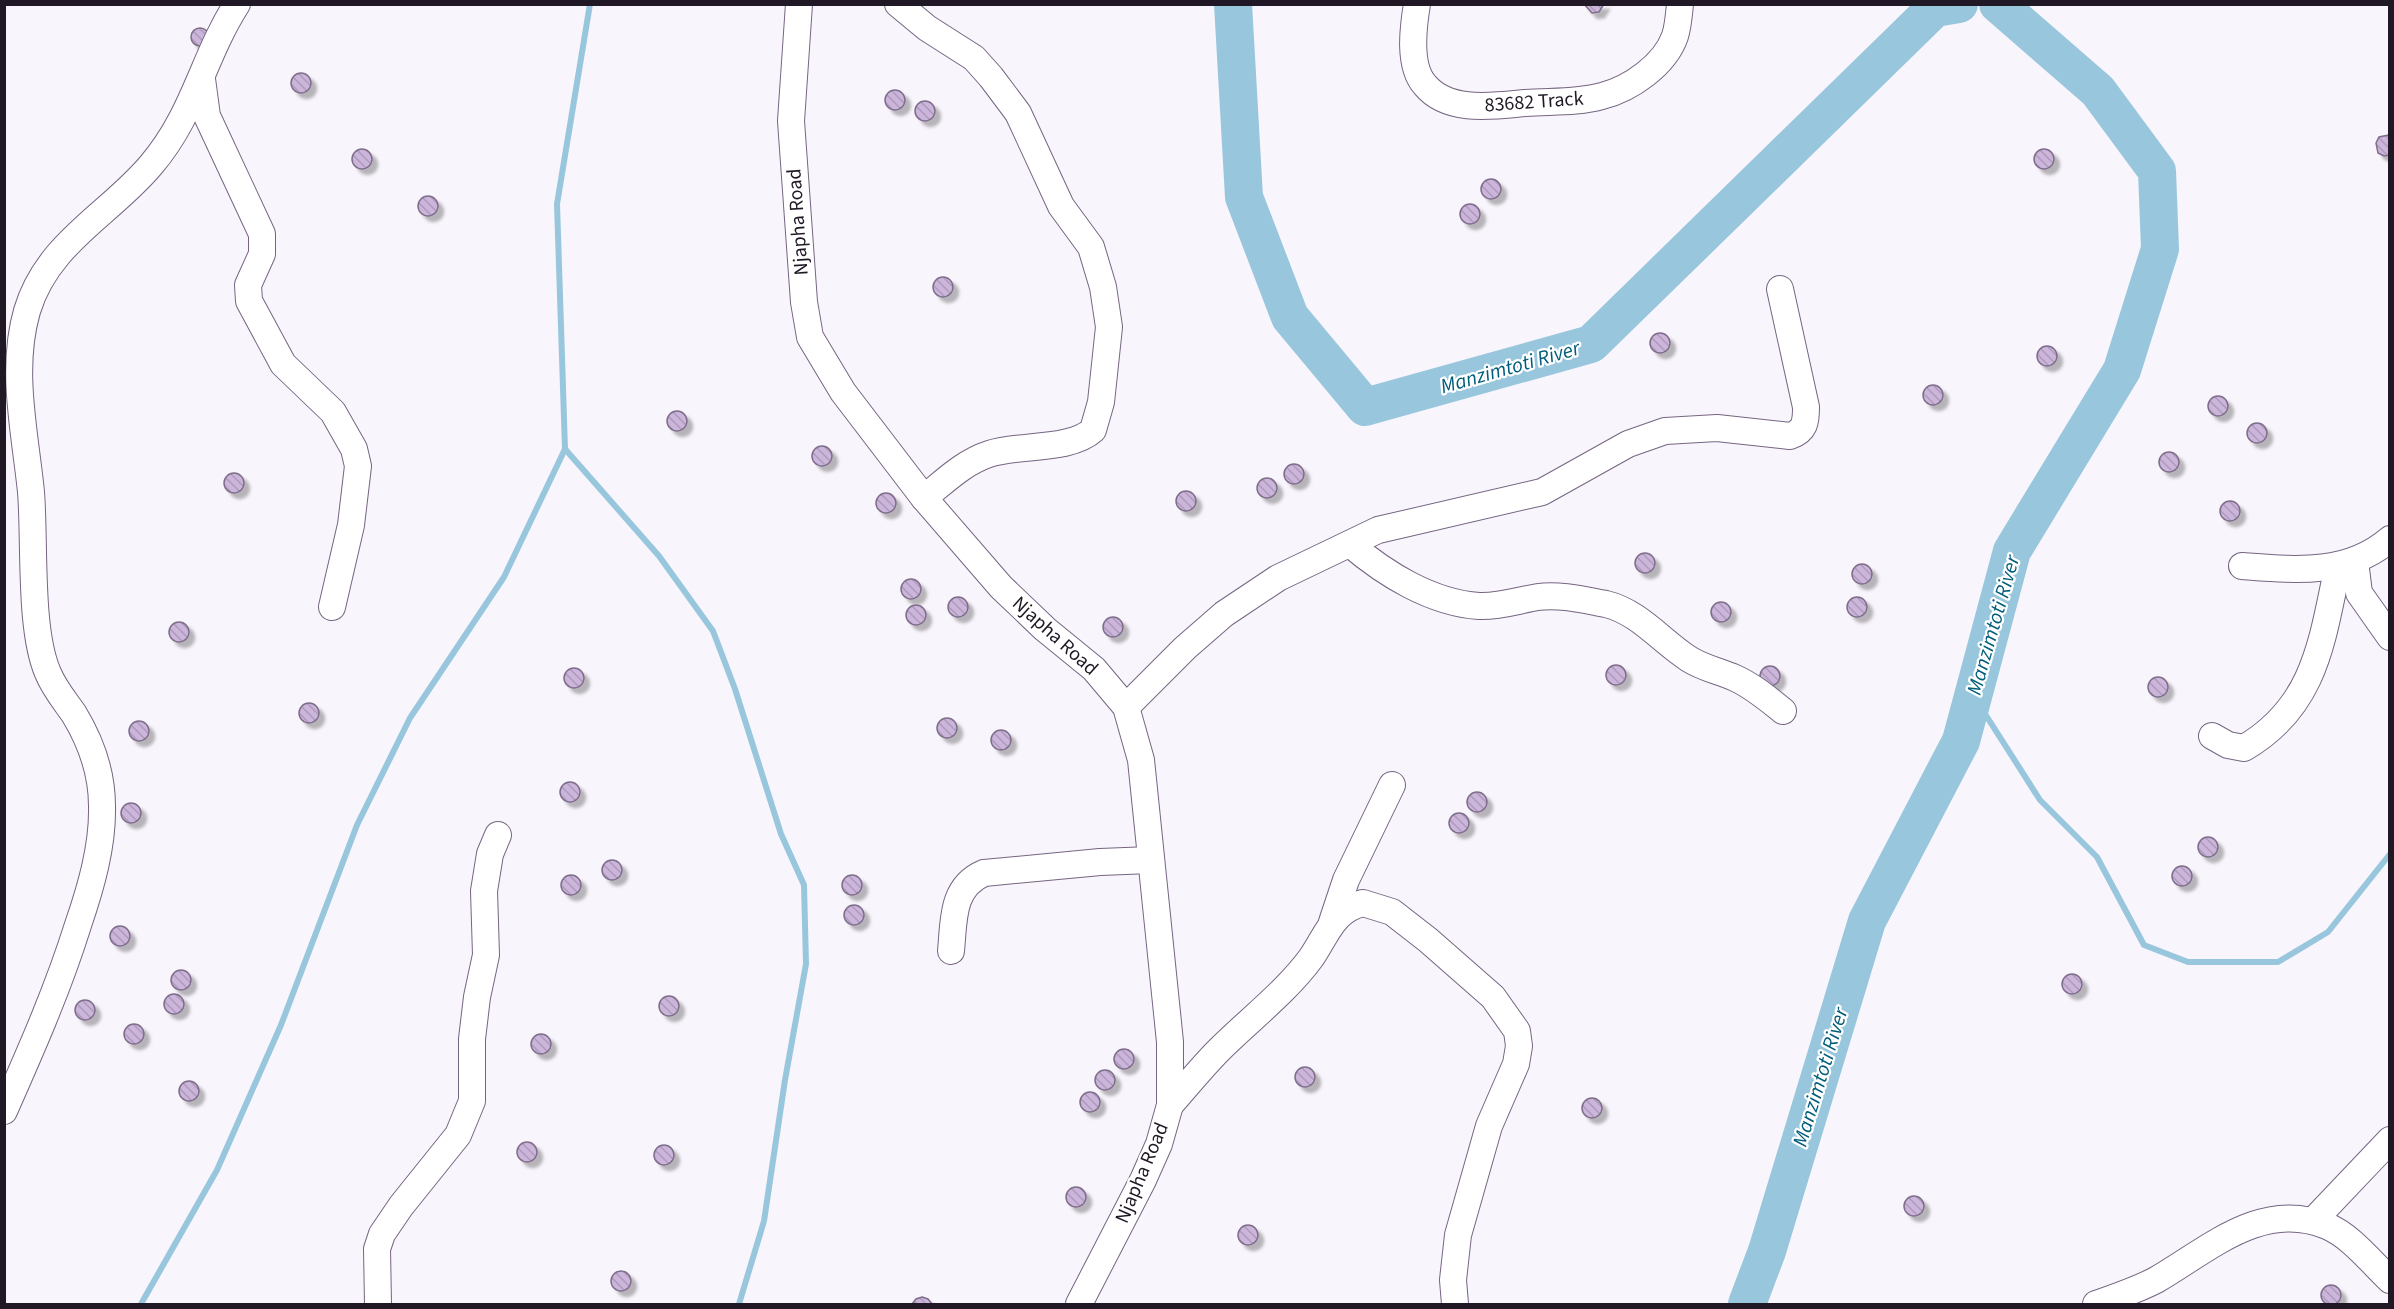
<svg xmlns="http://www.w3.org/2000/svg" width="2394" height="1309" viewBox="0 0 2394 1309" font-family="'Source Sans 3',sans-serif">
  <defs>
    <pattern id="building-back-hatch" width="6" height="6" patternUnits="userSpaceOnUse" patternTransform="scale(1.5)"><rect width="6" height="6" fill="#cbb5db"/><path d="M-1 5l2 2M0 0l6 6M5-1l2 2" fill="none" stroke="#ae9bbc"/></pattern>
    <filter id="shadow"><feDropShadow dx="5.5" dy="5.5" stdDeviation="1.5" flood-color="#0004"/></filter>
  </defs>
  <rect width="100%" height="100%" fill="#f9f5fc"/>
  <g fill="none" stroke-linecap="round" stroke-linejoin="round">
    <g stroke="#98c7dd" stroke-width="6">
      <path d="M590 4 557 204 565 449 659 556 713 631 735 689 781 834 804 885 806 964 785 1080 764 1221 739 1304"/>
      <path d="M1973 695 2040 800 2097 857 2144 945 2188 962H2278L2328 932 2390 854"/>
      <path d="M141 1304 217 1170 281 1025 357 825 410 718 504 577 565 449"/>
    </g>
    <g stroke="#98c7dd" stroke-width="38">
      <path d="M1233 4 1244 197 1290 317 1365 407 1591 344 1935 8 1959 4"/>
      <path d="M1747 1304 1767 1251 1867 921 1961 741 2012 551 2122 370 2160 249 2157 171 2098 91 1998 4"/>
    </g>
  </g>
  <g fill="url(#building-back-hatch)" stroke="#7f6e8b" stroke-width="1.5" filter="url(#shadow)">
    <path d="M1584 4H1604L1599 12 1592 13Z"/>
    <circle cx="200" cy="37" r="9"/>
    <circle cx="301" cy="83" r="10"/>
    <circle cx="895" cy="100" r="10"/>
    <circle cx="925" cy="111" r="10"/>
    <path d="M2389 135 2390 155 2384 156 2378 153 2376 143 2379 137Z"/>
    <circle cx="362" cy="159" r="10"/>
    <circle cx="2044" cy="159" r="10"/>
    <circle cx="1491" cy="189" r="10"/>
    <circle cx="428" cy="206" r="10"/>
    <circle cx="1470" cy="214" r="10"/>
    <circle cx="943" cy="287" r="10"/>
    <circle cx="1660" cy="343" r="10"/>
    <circle cx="2047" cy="356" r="10"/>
    <circle cx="1933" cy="395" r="10"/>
    <circle cx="2218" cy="406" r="10"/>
    <circle cx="677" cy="421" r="10"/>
    <circle cx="2257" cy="433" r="10"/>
    <circle cx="822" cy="456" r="10"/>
    <circle cx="2169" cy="462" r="10"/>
    <circle cx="1294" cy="474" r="10"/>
    <circle cx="234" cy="483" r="10"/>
    <circle cx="1267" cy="488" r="10"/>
    <circle cx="1186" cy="501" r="10"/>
    <circle cx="886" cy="503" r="10"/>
    <circle cx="2230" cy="511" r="10"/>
    <circle cx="1645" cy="563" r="10"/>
    <circle cx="1862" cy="574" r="10"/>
    <circle cx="911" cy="589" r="10"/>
    <circle cx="1857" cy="607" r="10"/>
    <circle cx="958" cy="607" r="10"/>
    <circle cx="1721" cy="612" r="10"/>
    <circle cx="916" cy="615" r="10"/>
    <circle cx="1113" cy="627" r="10"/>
    <circle cx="179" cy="632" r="10"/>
    <circle cx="1616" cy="675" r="10"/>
    <circle cx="1770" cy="676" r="10"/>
    <circle cx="574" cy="678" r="10"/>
    <circle cx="2158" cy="687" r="10"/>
    <circle cx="309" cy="713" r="10"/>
    <circle cx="947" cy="728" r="10"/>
    <circle cx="139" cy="731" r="10"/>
    <circle cx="1001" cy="740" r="10"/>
    <circle cx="570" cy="792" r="10"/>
    <circle cx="1477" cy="802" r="10"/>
    <circle cx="131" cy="813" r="10"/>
    <circle cx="1459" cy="823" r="10"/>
    <circle cx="2208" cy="847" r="10"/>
    <circle cx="612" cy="870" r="10"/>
    <circle cx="2182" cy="876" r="10"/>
    <circle cx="852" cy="885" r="10"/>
    <circle cx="571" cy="885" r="10"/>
    <circle cx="854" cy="915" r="10"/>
    <circle cx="120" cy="936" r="10"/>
    <circle cx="181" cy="980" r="10"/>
    <circle cx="2072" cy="984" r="10"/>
    <circle cx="174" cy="1004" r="10"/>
    <circle cx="669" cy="1006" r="10"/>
    <circle cx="85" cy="1010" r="10"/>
    <circle cx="134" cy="1034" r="10"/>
    <circle cx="541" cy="1044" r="10"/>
    <circle cx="1124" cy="1059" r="10"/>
    <circle cx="1305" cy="1077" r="10"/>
    <circle cx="1105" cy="1080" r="10"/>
    <circle cx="189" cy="1091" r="10"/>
    <circle cx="1090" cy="1102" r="10"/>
    <circle cx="1592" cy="1108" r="10"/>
    <circle cx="527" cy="1152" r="10"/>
    <circle cx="664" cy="1155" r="10"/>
    <circle cx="1076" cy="1197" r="10"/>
    <circle cx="1914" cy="1206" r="10"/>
    <circle cx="1248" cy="1235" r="10"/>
    <circle cx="621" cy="1281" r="10"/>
    <circle cx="2331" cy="1295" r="10"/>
    <path d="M922 1297 928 1299 932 1304H912L916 1299Z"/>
  </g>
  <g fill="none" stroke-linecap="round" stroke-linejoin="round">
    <defs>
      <g id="minor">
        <path d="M799 4 791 121 804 302 810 337 843 392 924 498 1001 587 1045 629 1094 669 1126 707 1141 760 1170 1042V1105L1159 1144 1143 1180 1079 1304"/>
        <path d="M898 4 927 28 974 58 991 77 1018 113 1061 206 1091 247 1103 287 1109 327 1101 402 1093 430C1070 451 1019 444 989 454 964 462 944 482 924 498"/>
        <path d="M1417 4C1413 28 1408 66 1425 85 1448 113 1493 106 1525 103 1551 101 1577 103 1602 96 1630 89 1665 65 1675 36 1678 27 1679 15 1680 4"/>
        <path d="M202 79 207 116 262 234V254L248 285 249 301 283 364 333 412 354 449 358 466 351 525 332 607"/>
        <path d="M1350 544C1385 574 1432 603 1479 606 1499 607 1519 600 1538 597 1560 594 1584 600 1606 604 1639 612 1661 641 1689 659 1703 668 1719 671 1735 678 1753 686 1768 699 1783 711"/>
        <path d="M2355 561 2359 593 2390 637"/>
        <path d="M2242 566C2294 570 2347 576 2390 539"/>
        <path d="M1126 707 1185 648 1224 614 1278 578 1378 530 1542 492 1628 444 1665 431 1717 428 1790 436C1805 431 1806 422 1806 407L1780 289"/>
        <path d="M2212 736 2228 745 2244 748C2316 706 2322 640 2338 566"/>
        <path d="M1332 922 1346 880 1392 785"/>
        <path d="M951 951C954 921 951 887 984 873L1100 862 1151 860"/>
        <path d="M1170 1105C1186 1087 1202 1067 1219 1050 1249 1020 1286 992 1311 958 1327 935 1333 910 1363 903L1392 912 1428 940 1493 997 1517 1031 1519 1046 1516 1064 1489 1126 1458 1235 1453 1280 1455 1304"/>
        <path d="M4 1111C31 1050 58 989 78 925 91 887 103 846 102 806 102 773 91 742 74 714 65 701 54 688 48 673 29 630 35 542 31 492 25 432 10 370 27 311 47 243 109 215 151 165 194 115 203 57 237 4"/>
        <path d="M2313 1221 2390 1140"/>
        <path d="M378 1304 377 1249 382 1234 401 1206 458 1135 472 1101V1039L477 997 486 955 484 891 490 854 498 835"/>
        <path d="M2096 1304C2116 1297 2137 1290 2156 1280 2208 1250 2262 1199 2327 1226 2351 1236 2371 1262 2390 1280"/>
      </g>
    </defs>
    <use href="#minor" stroke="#766582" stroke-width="28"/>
    <use href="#minor" stroke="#fff" stroke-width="26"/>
  </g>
  <g text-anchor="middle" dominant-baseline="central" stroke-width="4.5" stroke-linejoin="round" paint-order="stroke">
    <g font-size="20" fill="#201925" stroke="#fff">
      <text transform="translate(1534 102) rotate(-4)">83682 Track</text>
      <text transform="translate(798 222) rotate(-94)">Njapha Road</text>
      <text transform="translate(1055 636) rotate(42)">Njapha Road</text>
      <text transform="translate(1142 1173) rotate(-67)">Njapha Road</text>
    </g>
    <g font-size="21" font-style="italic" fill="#015d7b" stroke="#fff">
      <text transform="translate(1510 367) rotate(-16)">Manzimtoti River</text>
      <text transform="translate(1993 625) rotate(-74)">Manzimtoti River</text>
      <text transform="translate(1820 1077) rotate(-73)">Manzimtoti River</text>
    </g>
  </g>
  <rect width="2394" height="1309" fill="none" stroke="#201925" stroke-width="12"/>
</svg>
